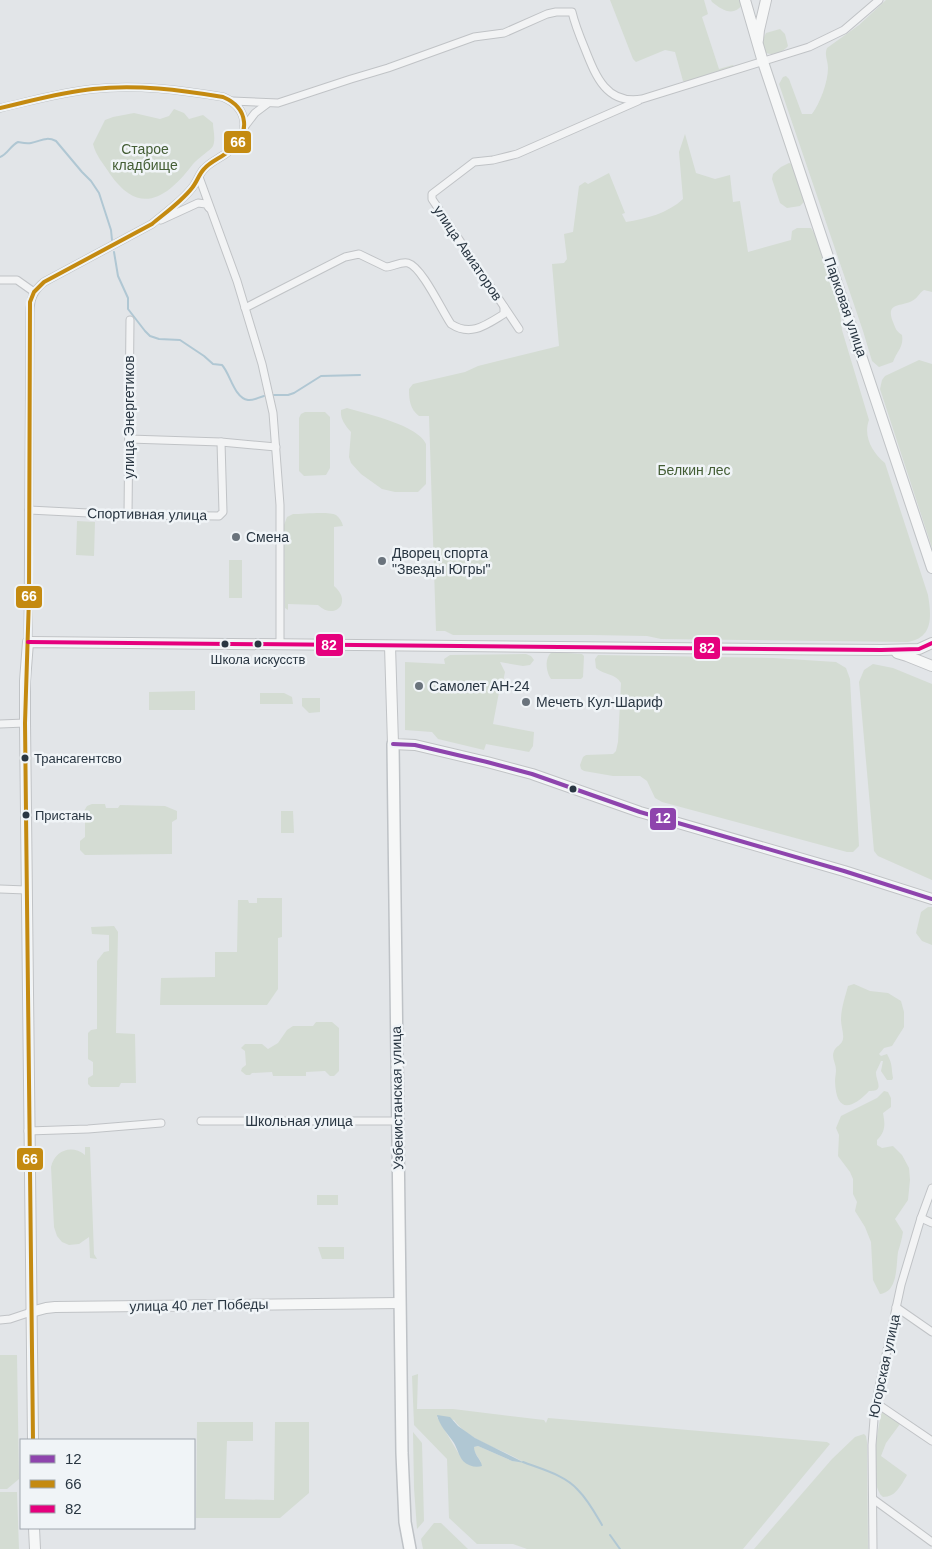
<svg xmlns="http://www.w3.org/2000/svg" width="932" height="1549" viewBox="0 0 932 1549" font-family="Helvetica,sans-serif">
  <rect width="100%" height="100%" fill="#e2e5e8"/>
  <g fill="#d4dcd3" fill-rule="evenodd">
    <path d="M610 0H704L708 14 702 17 719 69 733 65 735 68 689 83 683 81 675 52 665 50 636 62 633 59Z"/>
    <path d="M711 0H741L742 5C733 17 722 10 712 2Z"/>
    <path d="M886 0H932V292L924 290C919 293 918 298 912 301 901 307 885 302 893 322 896 329 896 331 902 335 904 347 897 351 893 362L879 367 872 361 863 331 779 84 783 77 786 76 789 79 802 114H812C820 103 828 82 828 68 828 61 824 55 827 48L859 25Z"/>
    <path d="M780 29 785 34 788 46C783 52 774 56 766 53L762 41 766 33Z"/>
    <path d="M174 109 184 113 189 119 203 115 213 123C213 130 216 139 213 146 211 150 198 158 193 164 167 198 140 217 110 174 103 163 96 156 93 144L105 120 113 117 134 113 160 119 169 116Z"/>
    <path d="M685 134 696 173 715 179 730 175 733 202 740 201 748 252 791 240 792 231 797 228H811L817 238 840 312 842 330 869 420C863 436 872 452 885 463L928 595C932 619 932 638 908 642L661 639 647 636 591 635H453L445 631H436L429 416H419C410 409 409 400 409 389L413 384 465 372 478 366 559 346 552 264 564 263 567 259 564 234 573 232 579 186 585 182 588 184 609 173 625 213 622 214 626 222C646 219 668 213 683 199L679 152Z"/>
    <path d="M789 163 792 164 804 202 800 206 787 208 780 203 772 179 773 174 781 167Z"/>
    <path d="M919 360 932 364V548L880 389 882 380 885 376Z"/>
    <path d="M347 408C367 414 418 425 426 444V484L418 492H395L382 489 361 474 351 463 349 457 351 432C345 425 340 419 341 410Z"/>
    <path d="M305 412H325L330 417V468L326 475 304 476 299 471V418L301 414Z"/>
    <path d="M293 514C303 514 329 511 336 515 340 518 342 522 343 526L334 527V586C353 602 335 621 318 605L288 604V610L285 608 284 525 287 517Z"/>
    <path d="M77 521 95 522 94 556 76 555Z"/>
    <rect x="229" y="560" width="13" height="38"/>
    <path d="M552 652 582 654 584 656 583 677 581 679H551C546 672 544 658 552 652Z"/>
    <path d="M526 654 531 656 534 660 530 665 523 666 500 662 505 672 503 682 498 686 500 687 493 724 534 732 533 746 529 752 486 744 484 750 438 739 432 732 405 730V662L445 664 444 659 450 655Z"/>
    <path d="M598 655 774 658 836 662 846 668 850 679 859 846 853 852H847L662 802 655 798 647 781 640 776H613L584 771 581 769 580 765 583 757 586 755 613 754 616 751 618 742 621 683C615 673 604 675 596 668L595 659Z"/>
    <path d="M873 664 893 668 932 684V880L878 856 874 851 859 682 864 670Z"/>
    <path d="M195 691V710H149V692Z"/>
    <path d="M260 693H284L292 697 293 704H260Z"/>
    <path d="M302 698H320V712L309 713 302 706Z"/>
    <path d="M92 804H105L106 808H118L120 805 165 806 177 811V819L172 822V854L85 855 80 850V841L85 837V817L81 816 87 806Z"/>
    <path d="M281 811H293L294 833H281Z"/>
    <path d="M257 898H282V937L278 938V989L267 1005H160L161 978 215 977V952H237L238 900H248L249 903H257Z"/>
    <path d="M928 907H932V945L922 941 916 933 921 912Z"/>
    <path d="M114 926 118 932 116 1033 135 1034 136 1083H121L119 1087H91L88 1084V1078L93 1075V1062L88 1059V1033L91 1030 97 1029V961L104 952 109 951V935L92 934 91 927Z"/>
    <path d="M854 984 870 991 888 993 901 1001 904 1012V1027L892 1046 884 1048 879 1054 881 1056 887 1054C893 1065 891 1067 893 1078L892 1080H887L881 1071 883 1061H881C880 1064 877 1069 876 1072 875 1080 886 1092 869 1091 851 1110 836 1113 835 1081 835 1077 836 1074 836 1070 836 1063 831 1058 834 1051 836 1046 842 1045 843 1039 844 1034 841 1026 841 1020 841 1009 845 997 848 986Z"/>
    <path d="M316 1022H332L339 1028V1071L334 1076H330L325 1071 306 1072V1076H273L272 1072 252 1073 250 1075H246L241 1071 242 1068 246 1065 245 1051 241 1048 245 1044H262L268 1049 278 1043 287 1030 293 1026H313Z"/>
    <path d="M884 1091 888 1092 891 1098V1107L883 1113C885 1124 886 1131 877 1140V1145L882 1148 893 1146 902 1155 909 1168 910 1180 908 1200 895 1219 903 1232C902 1239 900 1245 898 1252 896 1266 898 1292 880 1294L873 1280 871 1242 865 1227 855 1211 857 1202 853 1194V1179L850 1172 838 1156 839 1135 836 1128 841 1116 877 1098Z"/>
    <path d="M85 1147H90L94 1254 97 1259 90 1258 89 1237 79 1244 69 1245 62 1242 57 1236 54 1227 51 1167C55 1150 72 1144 85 1155Z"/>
    <rect x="317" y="1195" width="21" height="10"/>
    <path d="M318 1247H344V1259H322Z"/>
    <path d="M0 1355H17L19 1479 7 1489H0Z"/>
    <path d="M418 1374 417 1409H453L544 1420 546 1423 548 1418 827 1442 830 1444 743 1549H527L513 1544H477L449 1518 447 1459 414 1425 412 1376ZM437 1417 454 1420C470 1442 501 1448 523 1462L512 1461 478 1446 474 1447V1451L481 1462 463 1461Z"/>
    <path d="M882 1412 900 1424 886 1443 881 1456 907 1475C901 1485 896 1497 883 1497 868 1486 877 1428 882 1412Z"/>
    <path d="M197 1422H253V1441H227L225 1499 274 1500 275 1422H309V1493L280 1518H196Z"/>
    <path d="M413 1432 422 1443 424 1521 417 1529 414 1488Z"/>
    <path d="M864 1434 866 1436 867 1442 868 1549H754L832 1459 855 1437Z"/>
    <path d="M0 1492H17L19 1549H0Z"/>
    <path d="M434 1523H441L468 1549H423L421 1539Z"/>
  </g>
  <path fill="#b0c7d3" d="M437 1415 450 1417 458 1426 475 1438 525 1463 512 1461 478 1446 474 1447C474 1455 481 1459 482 1466 476 1468 468 1466 463 1461 459 1456 457 1448 454 1443 448 1434 439 1425 437 1415Z"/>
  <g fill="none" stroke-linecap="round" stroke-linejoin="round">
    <g stroke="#b0c7d3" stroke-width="2">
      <path d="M0 157C7 155 11 145 18 142 23 143 27 144 31 143 41 141 46 136 56 141L82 172 91 181 99 193 111 230 112 240"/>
      <path d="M114 252 118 276 128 298V309L145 331 150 336 159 339 180 340 204 356 213 364 222 365C230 373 234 398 248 400 253 401 259 397 264 396"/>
      <path d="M274 395H288L294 393 321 376 360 375"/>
      <path d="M523 1462C541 1469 565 1475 578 1490 588 1500 595 1513 602 1525"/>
      <path d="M610 1535 620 1549"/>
    </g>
    <defs>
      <g id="street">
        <path d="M232 101 278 103 351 79 388 68 474 37 504 33 547 14 556 12H572C575 25 580 37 585 49 596 77 607 105 642 99L809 47 844 30 879 0"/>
        <path d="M0 108C31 101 62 92 93 89 136 84 181 90 223 97 249 108 251 134 229 151 221 158 211 161 204 169 199 174 197 182 192 188 181 202 165 213 152 224L44 282C33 291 30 299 30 313L28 642"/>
        <path d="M245 126 255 113 267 104"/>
        <path d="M199 177 237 281 262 364 273 413 280 505V645"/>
        <path d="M161 220 198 203 206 204 209 208"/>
        <path d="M0 280H17L34 292"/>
        <path d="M245 308 345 257 359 254 386 267C393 267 401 261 408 263 422 267 442 311 451 324 471 337 486 325 504 314V307"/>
        <path d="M519 329 432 199V194L474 162 493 160 517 154 638 101"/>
        <path d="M129 439 221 442 276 447"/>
        <path d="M29 510 128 515 219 516 223 512 221 442"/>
        <path d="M128 515 130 320"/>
        <path d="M0 724 25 723"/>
        <path d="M0 889 26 890"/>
        <path d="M201 1121H397"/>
        <path d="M28 1131 88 1129 161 1123"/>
        <path d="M921 1218 932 1223"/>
        <path d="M896 1307 932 1332"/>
        <path d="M0 1320 10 1319 31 1312"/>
        <path d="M876 1403 932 1441"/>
        <path d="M873 1499 932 1542"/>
        <path d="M873 1549 872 1445 875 1406 901 1285 921 1218 932 1188"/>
      </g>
      <g id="secondary">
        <path d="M745 0 763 62 932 568"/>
        <path d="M758 40 759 30 766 0"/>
        <path d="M390 646 393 744 415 745 487 762 532 774 640 812 844 871 932 899"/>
        <path d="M897 653 907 656 932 666"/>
        <path d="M31 1312 46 1308 55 1307 400 1303"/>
        <path d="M33 1440 25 723V681L28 642 881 650 919 649 932 643"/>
        <path d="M34 1528 35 1549"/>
      </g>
      <path id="primary" d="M393 744 402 1453 405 1522 410 1549"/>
    </defs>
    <use href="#street" stroke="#c0c3c6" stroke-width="9"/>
    <use href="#secondary" stroke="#c0c3c6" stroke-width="12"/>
    <use href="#primary" stroke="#bec2c6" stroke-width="14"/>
    <use href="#street" stroke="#f2f3f4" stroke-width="7"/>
    <use href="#secondary" stroke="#f6f7f7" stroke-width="10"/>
    <use href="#primary" stroke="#f6f7f7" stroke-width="11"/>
    <defs>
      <path id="bus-1" d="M393 744 415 745 487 762 532 774 640 812 844 871 932 899"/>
      <path id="bus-2" d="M0 108C31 101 62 92 93 89 136 84 181 90 223 97 249 108 251 134 229 151 221 158 211 161 204 169 199 174 197 182 192 188 181 202 165 213 152 224L44 282 34 292 30 302 29 597 25 723 33 1440"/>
      <path id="bus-3" d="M28 642 881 650 919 649 932 643"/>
    </defs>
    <use href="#bus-1" stroke="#f0f4f7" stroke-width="8"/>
    <use href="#bus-2" stroke="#f0f4f7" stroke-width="8"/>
    <use href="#bus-3" stroke="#f0f4f7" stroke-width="8"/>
    <use href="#bus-1" stroke="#8e44ad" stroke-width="4"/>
    <use href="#bus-2" stroke="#c48a10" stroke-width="4"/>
    <use href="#bus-3" stroke="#e5007d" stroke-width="4"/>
  </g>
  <g fill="#6a737c" stroke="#f0f4f7" stroke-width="2">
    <circle cx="236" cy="537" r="5"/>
    <circle cx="382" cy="561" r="5"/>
    <circle cx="419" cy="686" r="5"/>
    <circle cx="526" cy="702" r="5"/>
  </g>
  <g fill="#293642" stroke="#f0f4f7" stroke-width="2">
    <circle cx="225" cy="644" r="4.5"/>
    <circle cx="258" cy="644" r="4.5"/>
    <circle cx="25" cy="758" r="4.5"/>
    <circle cx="573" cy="789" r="4.5"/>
    <circle cx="26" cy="815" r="4.5"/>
  </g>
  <g text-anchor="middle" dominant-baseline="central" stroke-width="5" stroke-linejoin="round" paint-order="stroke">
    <g font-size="13" fill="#293642" stroke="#f0f4f7" text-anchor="start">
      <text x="258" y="659" text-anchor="middle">Школа искусств</text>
      <text x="34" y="758">Трансагентсво</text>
      <text x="35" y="815">Пристань</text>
    </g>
    <g font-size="14" fill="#445e35" stroke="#f0f4f7">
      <text x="145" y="149">Старое<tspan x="145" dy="16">кладбище</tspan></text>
      <text x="694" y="470">Белкин лес</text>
    </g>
    <g font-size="14" fill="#293642" stroke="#f0f4f7">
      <text transform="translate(468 253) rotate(56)">улица Авиаторов</text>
      <text transform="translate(846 307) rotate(71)">Парковая улица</text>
      <text transform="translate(129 417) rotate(-90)">улица Энергетиков</text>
      <text transform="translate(147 514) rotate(1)">Спортивная улица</text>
      <text transform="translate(397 1098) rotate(-91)">Узбекистанская улица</text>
      <text x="299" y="1121">Школьная улица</text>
      <text transform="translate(199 1305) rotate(-1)">улица 40 лет Победы</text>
      <text transform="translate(884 1366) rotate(-78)">Югорская улица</text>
    </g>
    <g font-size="14" fill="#293642" stroke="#f0f4f7" text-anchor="start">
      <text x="246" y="537">Смена</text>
      <text x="392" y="553">Дворец спорта<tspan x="392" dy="16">"Звезды Югры"</tspan></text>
      <text x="429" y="686">Самолет АН-24</text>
      <text x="536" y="702">Мечеть Кул-Шариф</text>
    </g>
  </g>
  <g stroke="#f0f4f7" stroke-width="2">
    <rect x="223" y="130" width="29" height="24" rx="5" fill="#c48a10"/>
    <rect x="15" y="585" width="28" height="24" rx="5" fill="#c48a10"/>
    <rect x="315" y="633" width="29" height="24" rx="5" fill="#e5007d"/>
    <rect x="693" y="636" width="28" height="24" rx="5" fill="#e5007d"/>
    <rect x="649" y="807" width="28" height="24" rx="5" fill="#8e44ad"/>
    <rect x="16" y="1147" width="28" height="24" rx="5" fill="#c48a10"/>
  </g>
  <g font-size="14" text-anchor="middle" font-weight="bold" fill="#fff">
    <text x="238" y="147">66</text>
    <text x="29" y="601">66</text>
    <text x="329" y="650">82</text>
    <text x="707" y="653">82</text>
    <text x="663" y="823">12</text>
    <text x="30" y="1164">66</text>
  </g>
  <rect x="20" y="1439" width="175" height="90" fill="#f0f4f7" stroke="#a0a8af"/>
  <rect x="30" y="1455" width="25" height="8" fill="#8e44ad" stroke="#a0a8af"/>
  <text x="65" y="1464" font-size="15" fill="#293642">12</text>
  <rect x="30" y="1480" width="25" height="8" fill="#c48a10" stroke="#a0a8af"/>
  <text x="65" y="1489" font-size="15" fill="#293642">66</text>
  <rect x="30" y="1505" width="25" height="8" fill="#e5007d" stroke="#a0a8af"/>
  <text x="65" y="1514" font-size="15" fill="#293642">82</text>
</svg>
